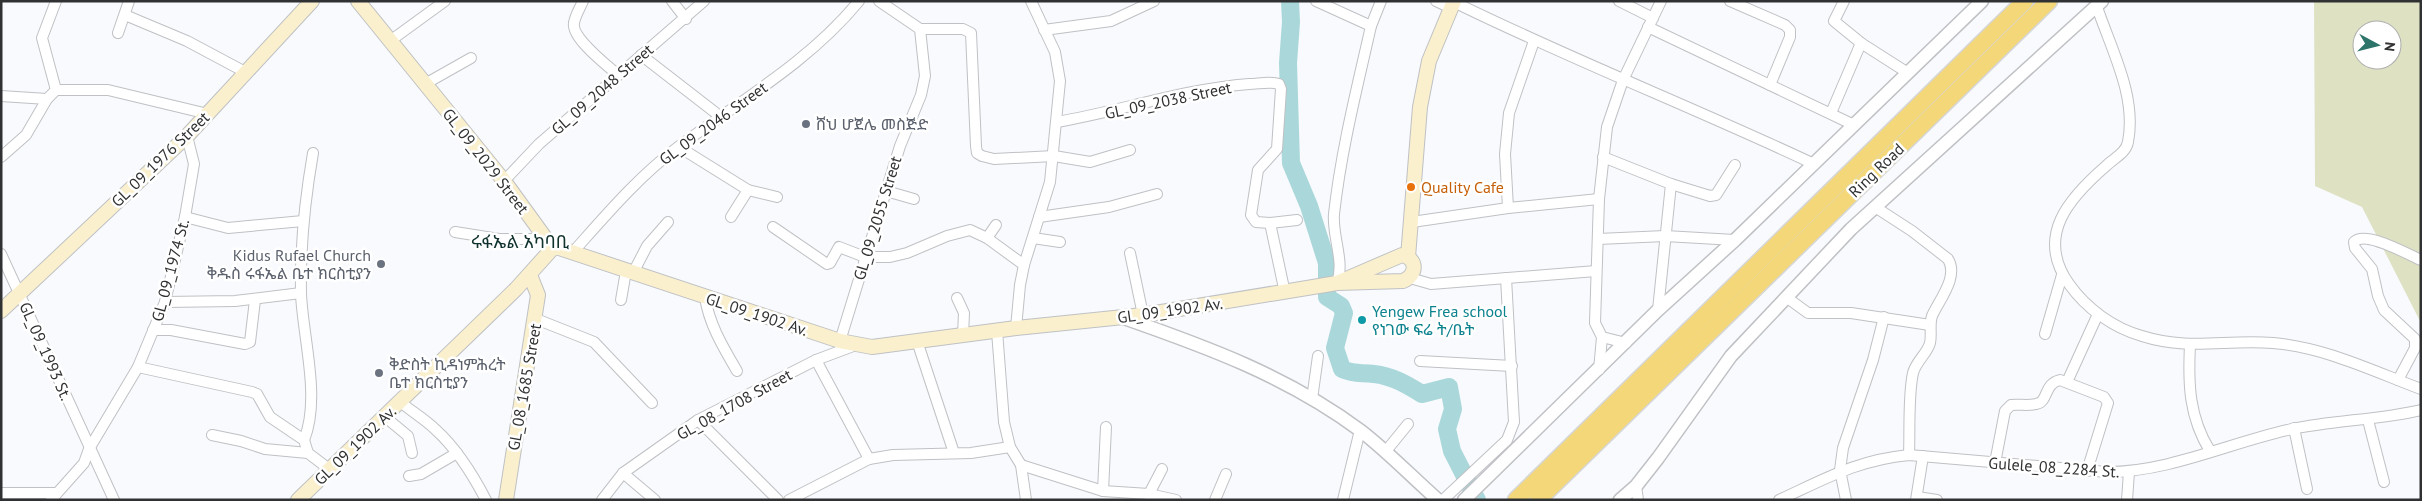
<svg xmlns="http://www.w3.org/2000/svg" width="2422" height="501" viewBox="0 0 2422 501" font-family="'PT Sans','Noto Sans Ethiopic',sans-serif">
  <rect width="100%" height="100%" fill="#f8fafe"/>
  <path fill="#dee2c3" fill-rule="evenodd" d="M2314 1H2421V323L2362 207 2315 186ZM2362 30H2392V60H2362Z"/>
  <g fill="none" stroke-linecap="round" stroke-linejoin="round">
    <path stroke="#aad8da" stroke-width="18" d="M1290 1 1291 22 1288 63 1291 163 1309 206 1327 263V297L1341 306 1344 313 1335 348 1342 369C1356 375 1360 372 1374 374 1392 376 1406 384 1422 394L1449 387 1453 409 1447 429 1452 451 1477 500"/>
    <defs>
      <g id="minor">
        <path d="M583 1C580 8 575 16 574 23 571 38 608 66 618 75"/>
        <path d="M672 1 686 19"/>
        <path d="M1316 1 1371 26C1357 88 1341 151 1334 214 1332 237 1345 261 1337 283"/>
        <path d="M1436 1 1451 8"/>
        <path d="M1619 1 1653 18"/>
        <path d="M1730 1 1785 25 1790 30V37L1770 85"/>
        <path d="M1454 2C1572 60 1695 108 1814 164"/>
        <path d="M2097 7C2111 49 2137 96 2128 142 2126 153 2114 158 2106 166 2069 198 2035 236 2069 284 2086 308 2113 328 2142 336 2189 351 2226 339 2273 343 2324 347 2373 371 2421 389"/>
        <path d="M125 15 187 41 247 73"/>
        <path d="M1371 26 1381 1"/>
        <path d="M1648 27 1854 125"/>
        <path d="M920 29H963L971 33 976 146 977 153 982 156 994 159 1054 156 1090 162 1130 150"/>
        <path d="M1044 30 1111 21 1154 1"/>
        <path d="M118 33 129 1"/>
        <path d="M390 41 445 1"/>
        <path d="M1861 43 1908 73"/>
        <path d="M641 55 721 117"/>
        <path d="M425 84 471 58"/>
        <path d="M56 90H108L208 114"/>
        <path d="M1 96 47 99"/>
        <path d="M1831 113 1861 43 1834 21 1844 1"/>
        <path d="M1057 122C1121 111 1184 89 1249 84 1258 84 1270 81 1279 84L1281 89 1277 149 1258 170 1251 215 1256 222 1270 223 1285 293"/>
        <path d="M679 147 748 190 731 217"/>
        <path d="M1 157 26 135 47 99 56 90 42 38 56 1"/>
        <path d="M1603 157 1671 184 1658 310"/>
        <path d="M504 181 539 144 704 1"/>
        <path d="M1671 184 1710 196 1716 195 1735 165"/>
        <path d="M748 190 777 197"/>
        <path d="M886 191 914 199"/>
        <path d="M1875 207 1912 231 1948 259C1959 277 1939 300 1932 316 1929 325 1932 334 1930 343 1927 354 1916 361 1913 373 1908 395 1910 431 1909 455"/>
        <path d="M1508 208 1505 154 1509 113 1534 41"/>
        <path d="M185 217 228 228 303 221"/>
        <path d="M1039 217 1109 207 1157 194"/>
        <path d="M1412 222 1508 208 1599 199"/>
        <path d="M1270 223 1297 220"/>
        <path d="M773 227 827 264 830 263 839 247 865 257H890L907 253 947 236 970 230 987 238 1024 265"/>
        <path d="M455 232 499 239H546"/>
        <path d="M987 238 996 225"/>
        <path d="M1033 238 1060 242"/>
        <path d="M1598 239 1665 236 1735 240"/>
        <path d="M573 252C606 215 638 177 678 147 740 101 809 62 859 1"/>
        <path d="M1130 253 1143 315"/>
        <path d="M1 254 114 500"/>
        <path d="M633 273 647 246 668 222"/>
        <path d="M1410 278 1431 284 1596 271"/>
        <path d="M705 297C709 324 723 347 737 371"/>
        <path d="M1786 297 1808 313H1851L1930 325"/>
        <path d="M957 298 964 313 963 335"/>
        <path d="M621 300 626 271"/>
        <path d="M165 302 235 301 301 293"/>
        <path d="M536 319 594 342 652 403"/>
        <path d="M1016 328 1020 285 1024 265 1050 182 1060 81 1055 52 1031 1"/>
        <path d="M153 330H171L245 344 250 342 255 300"/>
        <path d="M997 331 1004 422 1010 447 1021 465 1026 500"/>
        <path d="M2045 334 2062 275"/>
        <path d="M840 341 900 146 921 95 925 76 920 29 879 1"/>
        <path d="M917 341 954 453"/>
        <path d="M1626 343 1602 337 1595 323 1599 199 1607 127 1623 80 1661 1"/>
        <path d="M2190 345C2188 384 2189 417 2210 451"/>
        <path d="M816 360 869 459"/>
        <path d="M1420 361 1512 366"/>
        <path d="M138 367 252 392 257 394 270 417 304 440 308 453 329 469"/>
        <path d="M1599 370 1602 337"/>
        <path d="M2398 380 2415 348V339L2384 310 2378 296 2372 269 2355 248 2354 242C2365 230 2407 254 2421 260"/>
        <path d="M2067 382 2098 314"/>
        <path d="M1312 399 1318 356"/>
        <path d="M399 401C411 411 425 419 436 430 457 449 473 475 486 500"/>
        <path d="M384 416 408 436 412 453"/>
        <path d="M698 420 778 500"/>
        <path d="M2368 420 2384 482"/>
        <path d="M2294 428 2307 489"/>
        <path d="M212 435 241 441 265 449 308 453"/>
        <path d="M304 440C321 398 303 339 301 294 300 246 305 199 313 153"/>
        <path d="M1386 451 1408 424"/>
        <path d="M1995 463 2005 411 2011 405C2019 404 2028 406 2036 404 2049 402 2043 384 2060 380L2104 397 2108 403 2087 471"/>
        <path d="M1021 465 1103 491 1149 494 1176 500"/>
        <path d="M623 473 655 500"/>
        <path d="M409 476 421 474 457 453"/>
        <path d="M1636 486 1638 500"/>
        <path d="M1103 491 1106 427"/>
        <path d="M1 493H57"/>
        <path d="M1149 494 1162 469"/>
        <path d="M1917 497 1937 500"/>
        <path d="M51 500 84 463 89 449 138 367 165 302 185 217 194 164 187 136"/>
        <path d="M602 500 623 473 698 420 816 360 856 345"/>
        <path d="M789 500 869 459 893 455 971 453 1010 447"/>
        <path d="M1215 500 1226 474"/>
        <path d="M1343 500 1360 430"/>
        <path d="M1443 500 1507 440 1514 422 1506 278"/>
        <path d="M1779 500C1825 479 1857 460 1909 455L2107 472C2170 472 2231 442 2292 429 2335 420 2378 420 2421 410"/>
        <path d="M1846 500 1840 470 1843 448 1873 360 1884 317"/>
        <path d="M1916 500 1923 456"/>
        <path d="M2127 500 2129 472"/>
      </g>
      <g id="tertiary">
        <path d="M1121 317C1207 347 1287 376 1361 431 1388 452 1412 477 1438 500"/>
        <path d="M1464 500 1658 310 1735 240 1982 1"/>
        <path d="M1620 500 1636 486 1658 458 1731 356 1851 229 2102 1"/>
      </g>
      <g id="secondary">
        <path d="M358 1 504 181 546 239 556 247"/>
        <path d="M1408 257 1420 107 1429 61 1454 1"/>
        <path d="M1 311 187 136 312 1"/>
        <path d="M298 500 516 289 552 249 556 247 840 341 872 347 1016 328 1143 315 1337 283 1403 281C1417 275 1418 259 1402 255L1337 283"/>
        <path d="M506 500 538 295 530 275"/>
      </g>
      <g id="trunk">
        <path d="M1516 500 2025 1"/>
        <path d="M1538 500 2049 1"/>
      </g>
    </defs>
    <use href="#minor" stroke="#bfc1c4" stroke-width="12"/>
    <use href="#tertiary" stroke="#bfc1c4" stroke-width="15"/>
    <use href="#secondary" stroke="#bfc1c4" stroke-width="16"/>
    <use href="#trunk" stroke="#d6d6d6" stroke-width="19"/>
    <use href="#minor" stroke="#fff" stroke-width="10"/>
    <use href="#tertiary" stroke="#fff" stroke-width="12"/>
    <use href="#secondary" stroke="#faf0cd" stroke-width="14"/>
    <use href="#trunk" stroke="#f3d778" stroke-width="16"/>
  </g>
  <g fill="#6b7280" stroke="#fff" stroke-width="2">
    <circle cx="806" cy="124" r="5"/>
    <circle cx="381" cy="264" r="5"/>
    <circle cx="379" cy="373" r="5"/>
  </g>
  <circle fill="#e8710a" stroke="#fff" stroke-width="2" cx="1411" cy="187" r="5"/>
  <circle fill="#0f9aa8" stroke="#fff" stroke-width="2" cx="1362" cy="320" r="5"/>
  <g text-anchor="middle" dominant-baseline="central" stroke-width="5" stroke-linejoin="round" paint-order="stroke">
    <g font-size="16" fill="#303132" stroke="#fff">
      <text transform="translate(602 89) rotate(-41)">GL_09_2048 Street</text>
      <text transform="translate(1168 100) rotate(-12)">GL_09_2038 Street</text>
      <text transform="translate(713 123) rotate(-36)">GL_09_2046 Street</text>
      <text transform="translate(160 159) rotate(-44)">GL_09_1976 Street</text>
      <text transform="translate(486 161) rotate(52)">GL_09_2029 Street</text>
      <text transform="translate(1876 170) rotate(-44)">Ring Road</text>
      <text transform="translate(877 218) rotate(-73)">GL_09_2055 Street</text>
      <text transform="translate(170 270) rotate(-75)">GL_09_1974 St.</text>
      <text transform="translate(1170 310) rotate(-8)">GL_09_1902 Av.</text>
      <text transform="translate(757 314) rotate(18)">GL_09_1902 Av.</text>
      <text transform="translate(46 351) rotate(66)">GL_09_1993 St.</text>
      <text transform="translate(524 387) rotate(-80)">GL_08_1685 Street</text>
      <text transform="translate(734 404) rotate(-29)">GL_08_1708 Street</text>
      <text transform="translate(355 445) rotate(-44)">GL_09_1902 Av.</text>
      <text transform="translate(2054 467) rotate(4)">Gulele_08_2284 St.</text>
    </g>
    <g font-size="16" fill="#5b616d" stroke="#fff" text-anchor="start">
      <text x="816" y="124">ሸህ ሆጀሌ መስጅድ</text>
      <text x="371" y="255" text-anchor="end">Kidus Rufael Church<tspan x="371" dy="18">ቅዱስ ሩፋኤል ቤተ ክርስቲያን</tspan></text>
      <text x="389" y="364">ቅድስት ኪዳነምሕረት<tspan x="389" dy="18">ቤተ ክርስቲያን</tspan></text>
    </g>
    <g font-size="16" fill="#c56008" stroke="#fff" text-anchor="start">
      <text x="1421" y="187">Quality Cafe</text>
    </g>
    <g font-size="16" fill="#0d838f" stroke="#fff" text-anchor="start">
      <text x="1372" y="311">Yengew Frea school<tspan x="1372" dy="18">የነገው ፍሬ ት/ቤት</tspan></text>
    </g>
    <g font-size="18" fill="#11332e" stroke="#fff">
      <text x="520" y="241">ሩፋኤል አካባቢ</text>
    </g>
  </g>
  <rect width="2422" height="501" fill="none" stroke="#303132" stroke-width="5"/>
  <g transform="translate(2377 45) rotate(97)"><circle r="24" fill="#ffffff" stroke="#acadad"/>
  <path d="M0-4L9 19L0 12L-9 19Z" fill="#2d746a"/>
  <text y="-8" font-size="14" font-weight="bold" text-anchor="middle" fill="#303132">N</text>
  </g>
</svg>
